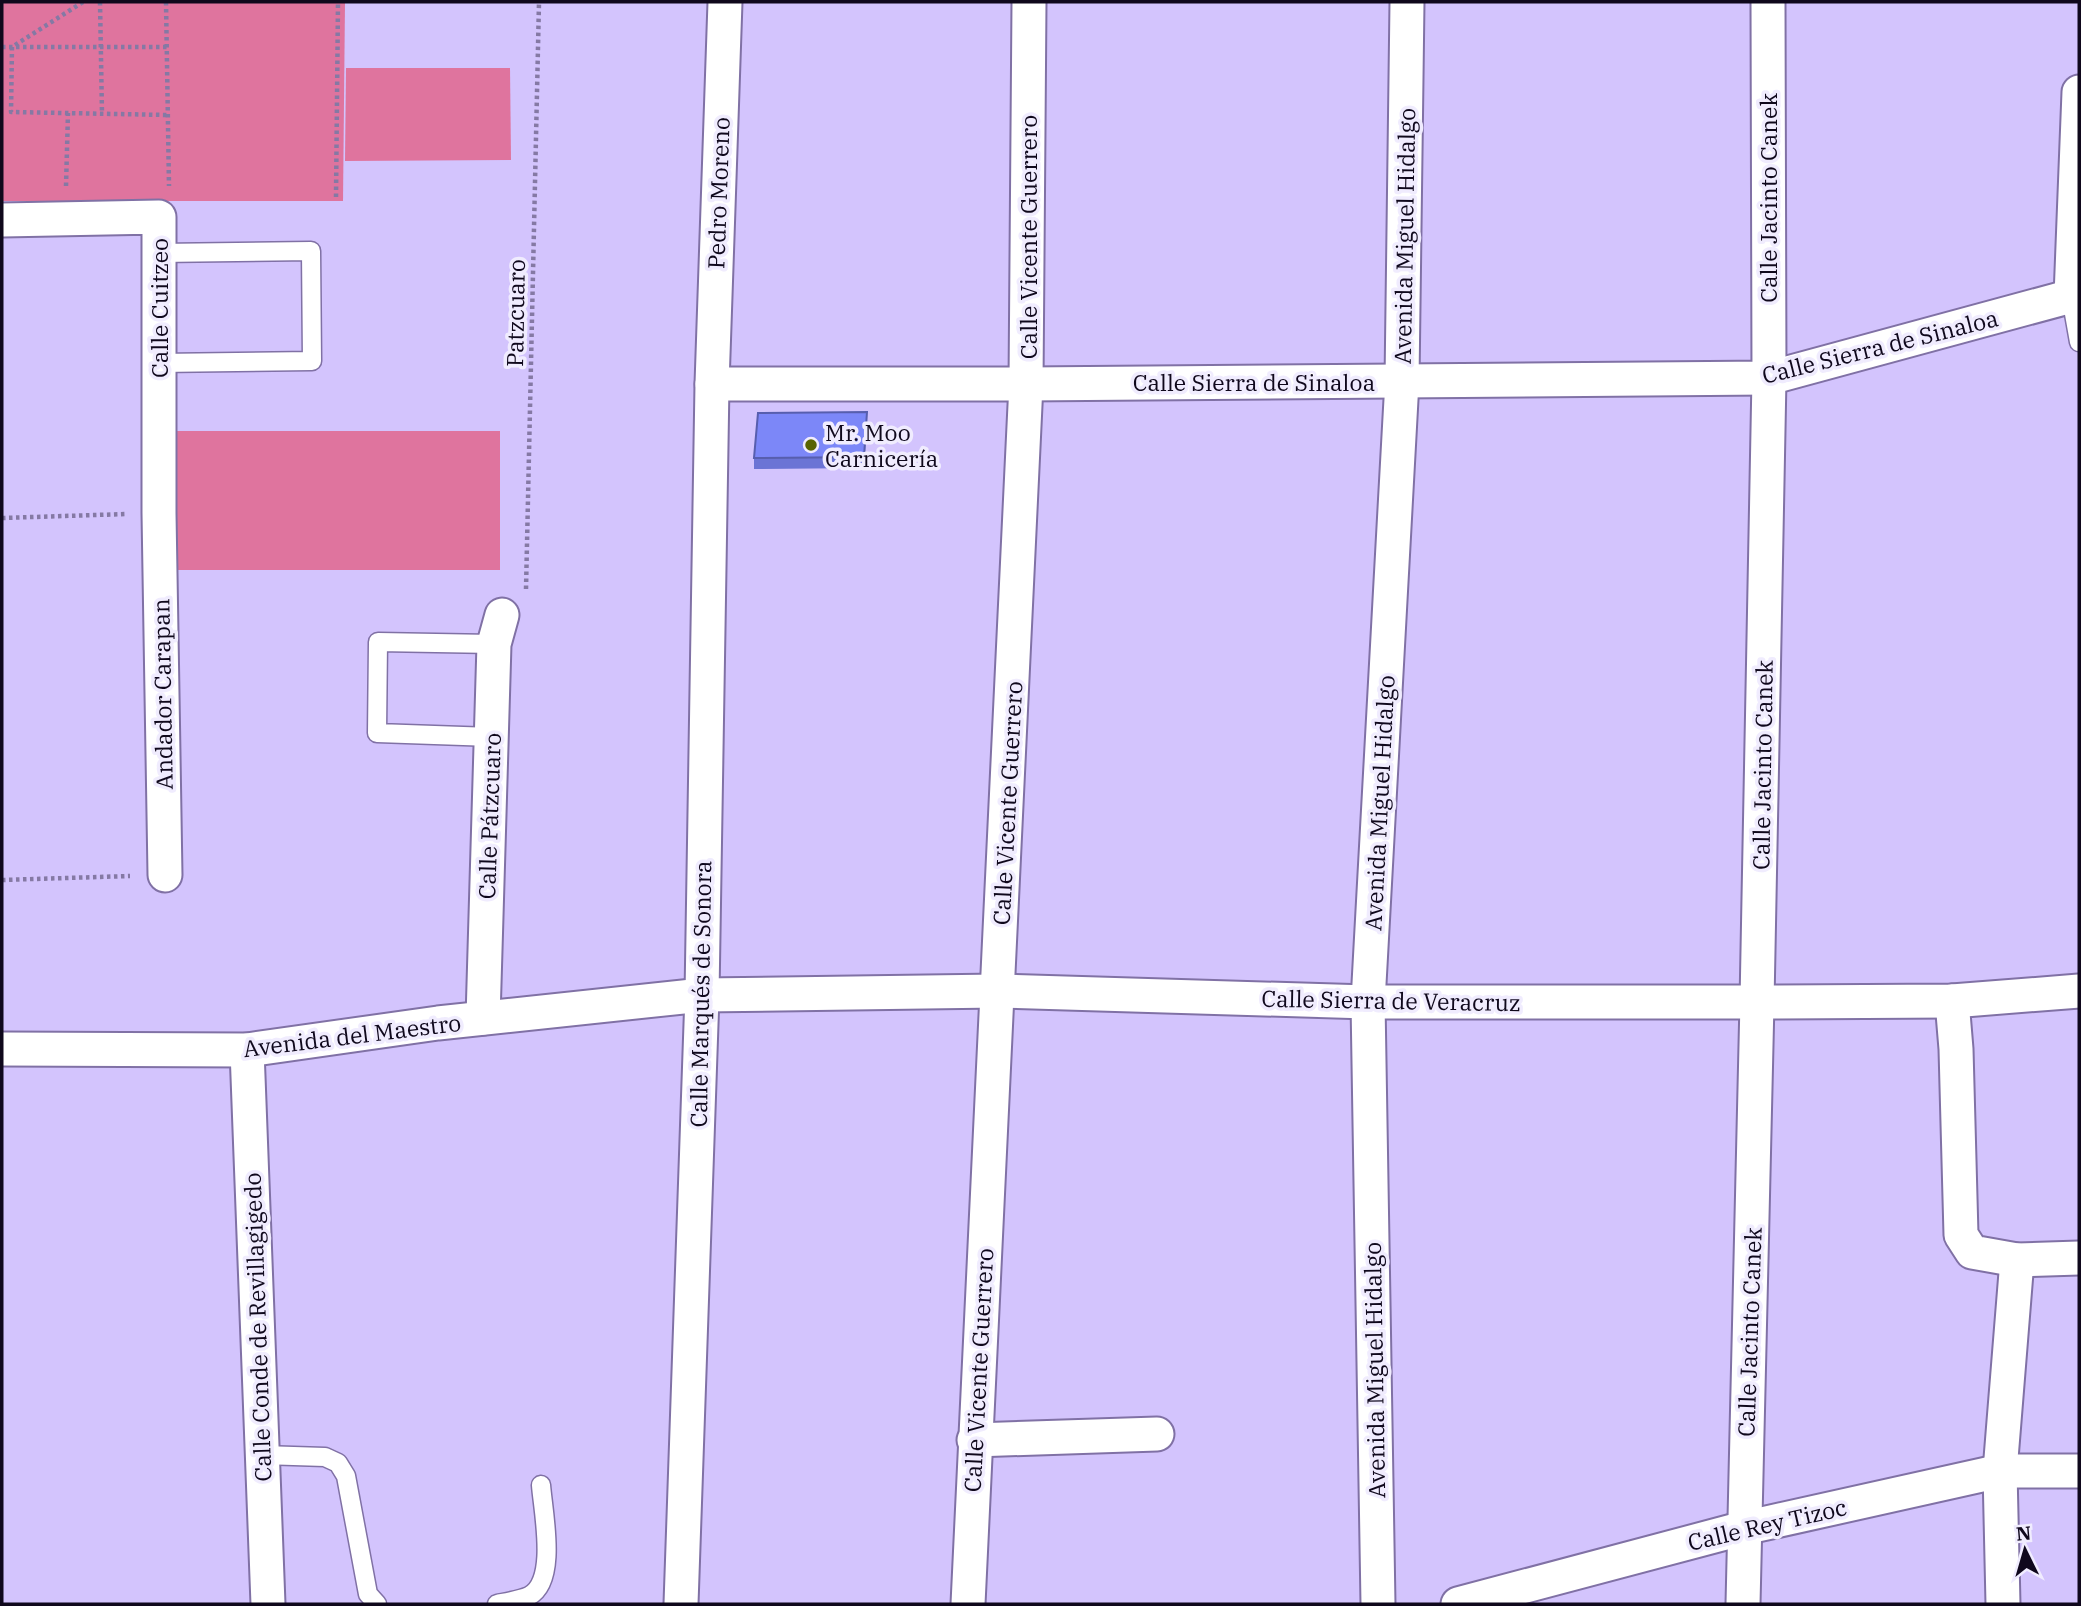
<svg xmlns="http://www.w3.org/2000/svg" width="2081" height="1606" viewBox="0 0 2081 1606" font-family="'IBM Plex Serif',serif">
  <rect width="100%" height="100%" fill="#d3c4fd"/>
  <g fill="#df749e">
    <path d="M2 2H345L343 201H2Z"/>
    <path d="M346 68H510L511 160 345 161Z"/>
    <rect x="171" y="431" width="329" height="139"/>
  </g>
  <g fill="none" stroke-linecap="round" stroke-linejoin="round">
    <defs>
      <g id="service">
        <path d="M159 253 311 251 312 361 159 363"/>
        <path d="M2071 297 2079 342"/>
        <path d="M492 737 377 733 378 642 494 644"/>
        <path d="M262 1455 325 1457 338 1463 346 1476 368 1594 377 1604"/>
        <path d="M497 1604C507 1602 520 1600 529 1596 558 1581 543 1512 541 1485"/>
      </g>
      <g id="minor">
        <path d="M2 220 159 217V513L165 875"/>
        <path d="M2071 297 2079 92"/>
        <path d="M712 384H1026L1769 378 2079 294"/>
        <path d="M1952 1001 1956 1049 1961 1235 1972 1252 2017 1260 2079 1258"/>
        <path d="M483 1018 494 644 502 615"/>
        <path d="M2 1049 247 1050 438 1023 702 995 998 991 1368 1002H1757L1952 1001 2079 991"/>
        <path d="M247 1050 268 1604"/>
        <path d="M974 1440 1157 1434"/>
        <path d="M681 1604 702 995 712 384 725 2"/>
        <path d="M968 1604 1026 384 1029 2"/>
        <path d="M1378 1604 1368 1002 1402 381 1407 2"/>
        <path d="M1458 1604 1744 1528 2000 1471H2079"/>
        <path d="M1743 1604 1757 1002 1769 378 1768 2"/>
        <path d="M2003 1604 2000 1471 2017 1260"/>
      </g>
    </defs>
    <use href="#service" stroke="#8071a5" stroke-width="21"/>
    <use href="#minor" stroke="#8071a5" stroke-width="37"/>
    <g stroke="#8579a4" stroke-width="4.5" stroke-dasharray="3.5 3.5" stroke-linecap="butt">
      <path d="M83 2 12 47 11 112 168 115"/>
      <path d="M100 2 102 114"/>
      <path d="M166 2 169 186"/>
      <path d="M2 47H167"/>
      <path d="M66 186 68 113"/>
      <path d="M336 197 338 2"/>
      <path d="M2 518 127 514"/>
      <path d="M526 589 539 2"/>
      <path d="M2 880 130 876"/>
    </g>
    <use href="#service" stroke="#fff" stroke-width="18"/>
    <use href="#minor" stroke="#fff" stroke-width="33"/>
  </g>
  <path fill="#6b74d5" d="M867 422 864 468 754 469V458Z"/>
  <path fill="#7c87f8" stroke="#575eae" stroke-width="2" d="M867 412 864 457 754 458 758 413Z"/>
  <circle fill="#586302" stroke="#f0ecfe" stroke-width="2.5" cx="811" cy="445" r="7"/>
  <g text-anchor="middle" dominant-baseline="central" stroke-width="7" stroke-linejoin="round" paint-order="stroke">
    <g font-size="23" fill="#0f081c" stroke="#f0ecfe">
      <text transform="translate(718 193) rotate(-88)">Pedro Moreno</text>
      <text transform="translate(1768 198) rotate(-90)">Calle Jacinto Canek</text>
      <text transform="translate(1404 236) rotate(-89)">Avenida Miguel Hidalgo</text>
      <text transform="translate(1028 237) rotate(-90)">Calle Vicente Guerrero</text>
      <text transform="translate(159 308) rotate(-90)">Calle Cuitzeo</text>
      <text transform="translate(515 313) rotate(-89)">Patzcuaro</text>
      <text transform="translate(1880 346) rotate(-14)">Calle Sierra de Sinaloa</text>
      <text x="1254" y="382">Calle Sierra de Sinaloa</text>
      <text transform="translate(162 694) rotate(-91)">Andador Carapan</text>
      <text transform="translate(1762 765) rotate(-89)">Calle Jacinto Canek</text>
      <text transform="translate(1007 803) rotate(-87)">Calle Vicente Guerrero</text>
      <text transform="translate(1379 803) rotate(-87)">Avenida Miguel Hidalgo</text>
      <text transform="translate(489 816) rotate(-88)">Calle Pátzcuaro</text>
      <text transform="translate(700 994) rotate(-89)">Calle Marqués de Sonora</text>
      <text transform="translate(1391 1000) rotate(1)">Calle Sierra de Veracruz</text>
      <text transform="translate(352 1035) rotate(-7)">Avenida del Maestro</text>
      <text transform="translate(257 1327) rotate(-92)">Calle Conde de Revillagigedo</text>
      <text transform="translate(1749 1332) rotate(-88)">Calle Jacinto Canek</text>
      <text transform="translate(978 1370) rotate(-87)">Calle Vicente Guerrero</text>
      <text transform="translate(1374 1370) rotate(-91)">Avenida Miguel Hidalgo</text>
      <text transform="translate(1767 1524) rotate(-13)">Calle Rey Tizoc</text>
    </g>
    <g font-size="23" fill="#0f081c" stroke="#f0ecfe" text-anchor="start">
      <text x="825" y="432">Mr. Moo<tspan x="825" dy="26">Carnicería</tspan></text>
    </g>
  </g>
  <rect width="2081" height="1606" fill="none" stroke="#0f081c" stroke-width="7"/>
  <g transform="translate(2025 1550) rotate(355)" stroke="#f0ecfe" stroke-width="5" paint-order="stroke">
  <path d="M0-5L12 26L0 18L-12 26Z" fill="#0f081c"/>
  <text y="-10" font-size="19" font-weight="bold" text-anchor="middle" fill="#0f081c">N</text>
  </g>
</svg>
